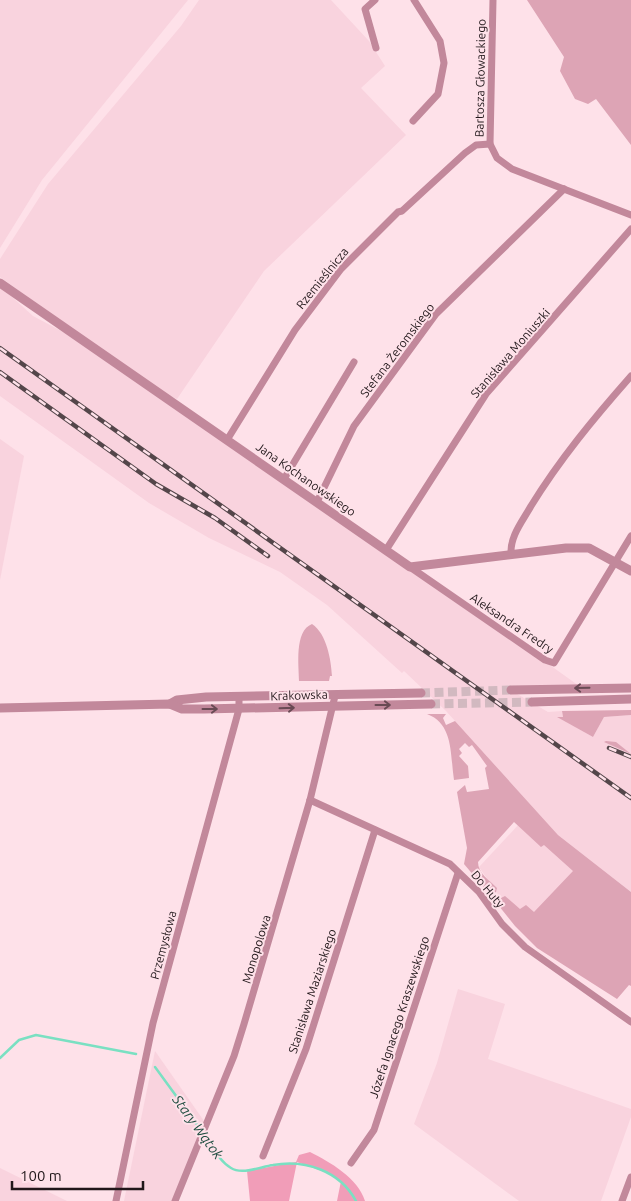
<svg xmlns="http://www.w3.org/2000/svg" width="631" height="1201" viewBox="0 0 631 1201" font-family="Ubuntu,sans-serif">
  <rect width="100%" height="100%" fill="#fee1e9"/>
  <g fill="#f9d3de">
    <path d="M0 0H188L42 180 0 248Z"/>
    <path d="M199 0H331L369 41 385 66 361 88 406 135 264 271 177 399 166 394 93 344 0 277V259L48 184 181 26Z"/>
    <path d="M0 286 33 316 67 334 418 571 582 688 512 691 548 712 562 711 563 717H558L593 737 604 717 631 715V892L558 835 446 711 404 671 402 673 327 605 280 572 209 538 149 503 0 396Z"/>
    <path d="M0 439 24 456 0 580Z"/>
    <path d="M520 823 575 870 521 928 479 867Z"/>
    <path d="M458 989 505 1004 488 1059 631 1109V1117L601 1201H519L414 1124 437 1063Z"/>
    <path d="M155 1051 204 1121 199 1140 172 1201H124Z"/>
    <path d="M0 1168 67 1201H0Z"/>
  </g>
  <g fill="#dda4b5">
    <path d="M527 0H631V145L596 99 588 104 575 99 560 71 564 57Z"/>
    <path d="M312 624C327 634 331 660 332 676H330L329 681H299C299 666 294 631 312 624Z"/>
    <path d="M631 710V715L604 717 593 737 557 717H563L562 711Z"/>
    <path d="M427 714H446L443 718 446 725 455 721 558 835 631 892V986L629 985 617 999 537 948 515 926 495 901 505 896 520 909 526 905 534 912 573 871 544 845 541 847 514 822 478 862C478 873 489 880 497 888L496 892 491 896 464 864 467 848 457 792 465 785 467 792 489 789 485 768 487 766 472 745 469 747 465 743 459 749 462 753 459 756 468 766 469 778 454 780C450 755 454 724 427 714Z"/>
    <path d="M606 741 616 742 631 754 604 742Z"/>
  </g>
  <path fill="#f19db8" d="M310 1152C330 1162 358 1178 365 1201H337L341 1181 330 1174 297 1162 289 1201H250L247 1171 296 1162 299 1155Z"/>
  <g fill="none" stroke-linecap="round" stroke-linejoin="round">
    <g stroke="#7ae0c2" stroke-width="2.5">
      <path d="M0 1058 19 1040 36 1035 136 1054"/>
      <path d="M155 1067 201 1130"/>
      <path d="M204 1135C212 1146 219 1161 231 1168 242 1175 260 1167 273 1165 305 1159 340 1171 356 1201"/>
    </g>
    <g stroke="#d2b9c0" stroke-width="9" stroke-dasharray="9 4.5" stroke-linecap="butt">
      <path d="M421 693 511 690"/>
      <path d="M431 704 532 702"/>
    </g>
    <g stroke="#c2889b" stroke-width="7">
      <path d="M375 0 365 9 376 48"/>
      <path d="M493 0 490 144 497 158 512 169 631 215"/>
      <path d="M413 121 438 94 444 63 440 41 414 0"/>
      <path d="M227 440 295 330 341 269 398 212 402 211 465 153 476 145 490 144"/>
      <path d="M284 479 354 362"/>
      <path d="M317 502 354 426 436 314 564 189"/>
      <path d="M386 550 486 394 631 229"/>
      <path d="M511 554C510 536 522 522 531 506 560 459 594 418 631 376"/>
      <path d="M410 567 545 660 554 663 631 536"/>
      <path d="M310 800 450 864 479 892 502 924 525 947 631 1022"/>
      <path d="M263 1156 306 1049 375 830"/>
      <path d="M351 1163 374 1130 458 873"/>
      <path d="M116 1201 153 1023 233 731 239 709V696"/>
      <path d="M175 1201 234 1056 244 1024 310 800 335 696"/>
      <path d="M622 1201 631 1177"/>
    </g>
    <g stroke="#c2889b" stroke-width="9">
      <path d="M0 283 410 567 566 548H589L631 571"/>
      <path d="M511 690 631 688"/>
      <path d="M532 702 631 699"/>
      <path d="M170 704 177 700 206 697 421 693"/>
      <path d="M0 708 170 704 182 709H204L431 704"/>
    </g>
    <defs>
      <g id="rail">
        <path d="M0 348 631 798"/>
        <path d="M0 372 156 484 215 518 268 556"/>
        <path d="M609 748 631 757"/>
      </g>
    </defs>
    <use href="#rail" stroke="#54464a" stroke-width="4.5"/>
    <use href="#rail" stroke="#fee1e9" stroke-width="2.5" stroke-dasharray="8" stroke-linecap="butt"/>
  </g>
  <defs><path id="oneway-shaft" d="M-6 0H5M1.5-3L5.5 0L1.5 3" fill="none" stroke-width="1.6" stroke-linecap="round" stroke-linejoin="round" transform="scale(1.25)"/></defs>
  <g stroke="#694a54">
    <use href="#oneway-shaft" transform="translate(582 688) rotate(179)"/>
    <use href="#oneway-shaft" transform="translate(383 705)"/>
    <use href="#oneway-shaft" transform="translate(287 708) rotate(-2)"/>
    <use href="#oneway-shaft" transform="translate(210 709)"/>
  </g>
  <g text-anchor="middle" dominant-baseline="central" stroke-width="4" stroke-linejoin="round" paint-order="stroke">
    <g font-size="12" fill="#21171a" stroke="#fee1e9">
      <text transform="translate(480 78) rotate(-89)">Bartosza Głowackiego</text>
      <text transform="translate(322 278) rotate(-51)">Rzemieślnicza</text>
      <text transform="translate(397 350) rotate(-53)">Stefana Żeromskiego</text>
      <text transform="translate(510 353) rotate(-49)">Stanisława Moniuszki</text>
      <text transform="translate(306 479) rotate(35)">Jana Kochanowskiego</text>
      <text transform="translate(512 623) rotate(34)">Aleksandra Fredry</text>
      <text transform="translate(299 695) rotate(-2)">Krakowska</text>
      <text transform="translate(488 889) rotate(50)">Do Huty</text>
      <text transform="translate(163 945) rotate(-75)">Przemysłowa</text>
      <text transform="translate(256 949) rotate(-73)">Monopolowa</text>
      <text transform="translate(312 991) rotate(-72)">Stanisława Maziarskiego</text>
      <text transform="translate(399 1017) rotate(-72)">Józefa Ignacego Kraszewskiego</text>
    </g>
    <g font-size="14" font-style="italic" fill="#224f42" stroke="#fee1e9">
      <text transform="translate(198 1127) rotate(54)">Stary Wątok</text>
    </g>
  </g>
  <path d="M12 1181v8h131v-8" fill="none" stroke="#21171a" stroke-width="2.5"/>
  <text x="20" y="1181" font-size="15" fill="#21171a" stroke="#fee1e9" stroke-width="4" paint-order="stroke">100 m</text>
</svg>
